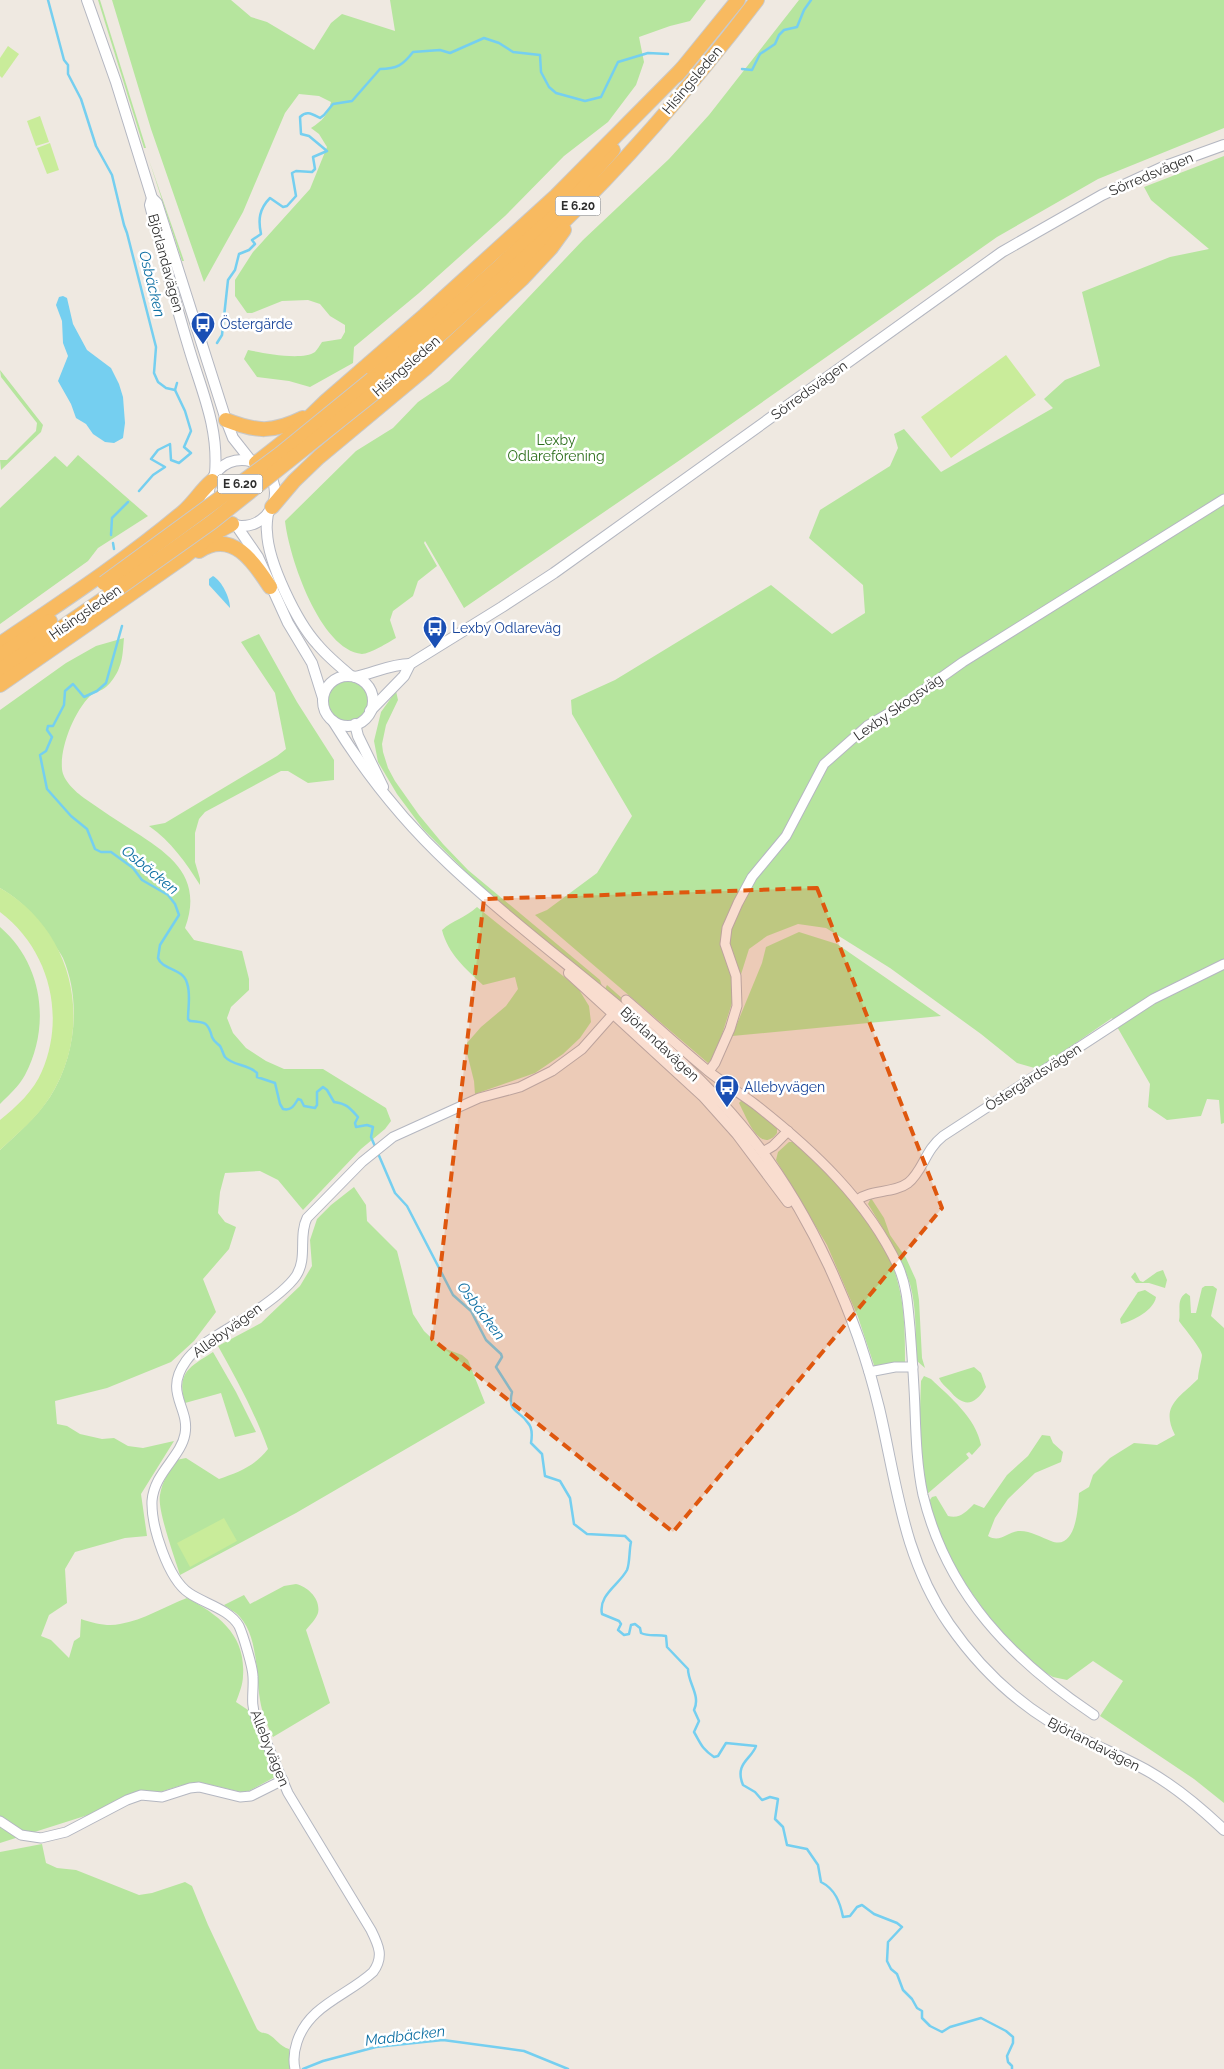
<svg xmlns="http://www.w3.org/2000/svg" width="1224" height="2069" viewBox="0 0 1224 2069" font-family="Raleway,sans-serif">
  <rect width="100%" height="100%" fill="#efe9e1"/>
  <g fill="#b6e59e">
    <path d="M98 0H100L146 148H144Z"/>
    <path d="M112 0H231L251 17 267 22 314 50 331 23 342 14 395 31 390 0H706L690 21 670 26 639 37 644 62 636 85 608 122 564 156 505 216 419 293 354 347 353 363 310 387 289 381 257 377 244 359 248 350C263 353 302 361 315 352 317 350 320 345 322 342L341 339 345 332V325L330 316 320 304 308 300 282 301 252 313H247L235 296V280L253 252 310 189 327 147 319 134 311 128C322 121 328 115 331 102L319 96 299 94 285 113 243 212 204 282 151 129Z"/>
    <path d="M799 0H1224V128L1098 179 997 237 680 460 464 608 425 541 424 543 437 566 418 581 413 596 393 611 390 620 396 638C389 642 370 654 362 654 320 650 289 557 285 521L356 451 393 428 418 402 449 381 583 240 669 159 709 115Z"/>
    <path d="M1224 156V1123L1221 1124 1219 1100 1207 1099 1201 1116 1167 1120 1148 1107 1150 1084 1112 1018 1038 1069 1017 1063 981 1034 890 968 826 928 798 924 767 936 749 949 714 1060 708 1063 535 915 547 910 597 873 632 816 572 714 571 700 615 680 771 585 832 634 865 613 863 585 809 538 820 510 890 466 898 448 894 434 904 429 941 472 1053 408 1044 399 1065 380 1100 366 1082 292 1170 257 1209 249 1151 200 1144 187Z"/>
    <path d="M149 160 184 261H182Z"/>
    <path d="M0 370 43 425 41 432 1 470 0 460H7L36 431 37 423 1 377Z"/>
    <path d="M78 455 148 516 98 548 88 561 0 624V508L55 456 67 467Z"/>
    <path d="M259 634 297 702 334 760V780L308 783 288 771H281L205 812 199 819 195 833V862L200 879V885C186 863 171 841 149 826L165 823 277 756 286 749 275 693 241 642Z"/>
    <path d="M124 638C123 648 123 659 119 668 117 674 111 683 106 687 102 691 94 692 90 696 74 712 60 747 62 769 63 781 76 792 84 798 101 810 118 821 135 832 173 856 203 879 185 928L194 940 242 951 249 979V990L231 1007 227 1018 233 1033 246 1048 266 1061 284 1069H323L386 1108 391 1121 385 1129 361 1149 303 1210 278 1180 260 1171 225 1173 220 1192 218 1213 225 1222 236 1227 229 1249 203 1279 216 1312 194 1341 171 1362 107 1388 55 1401 57 1424 67 1426 80 1434 102 1439 114 1438 128 1446 143 1448 174 1441 141 1494 147 1536 125 1538 75 1552 65 1569 67 1603 49 1615 41 1636 51 1640 69 1658 74 1641 80 1637 81 1619C93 1623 108 1627 120 1624 144 1620 165 1606 187 1598 219 1615 246 1635 243 1676 243 1684 239 1694 236 1702L248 1710 275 1777 245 1793 199 1782 179 1786 0 1843V1150C18 1133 36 1118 50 1097 75 1058 82 1002 63 958 58 948 49 939 43 930 28 909 23 902 0 888V710L66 663 96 646Z"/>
    <circle cx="348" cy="701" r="20"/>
    <path d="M396 691 398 700 386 725 382 744 383 752 388 768 395 781 419 815 443 844 468 870 600 980 602 986 543 940 471 877 423 829 397 794 378 762 374 741 381 712Z"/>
    <path d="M477 907 578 988 589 1006 591 1022 580 1038 563 1054 535 1073 475 1094 474 1081 467 1053V1043L481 1027 506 1006 518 989 515 977 483 985C466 969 448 954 442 930 453 920 465 918 477 907Z"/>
    <path d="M0 927C43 964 51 1026 25 1075 19 1086 9 1095 0 1104Z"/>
    <path d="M799 932 837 944 941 1016 732 1036 762 963 766 947Z"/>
    <path d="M607 985 701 1068 697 1072 605 989Z"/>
    <path d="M743 1099 777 1128V1133C760 1156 746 1116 739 1103Z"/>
    <path d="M789 1142H794C829 1172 859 1204 881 1244 888 1256 895 1269 898 1283 905 1309 905 1336 905 1363L875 1368 858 1317 827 1245 776 1160 778 1152Z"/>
    <path d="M354 1187 366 1205 367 1221 397 1251 413 1314 424 1331 441 1347 462 1355 468 1360 485 1403 296 1513 180 1575C175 1558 157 1510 160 1495 162 1482 169 1471 176 1460L186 1458 219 1479C239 1472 255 1466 268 1449 255 1413 237 1380 218 1346L261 1323 300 1286 312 1266 310 1240 317 1219 331 1205Z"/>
    <path d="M871 1198 884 1218 890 1235 906 1258 916 1280 919 1300 922 1358 925 1368 917 1361C915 1336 917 1308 910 1284 901 1255 883 1229 868 1204Z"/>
    <path d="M1163 1270 1167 1280 1165 1288 1149 1283H1136L1131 1277 1135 1272 1140 1281 1143 1282 1157 1272Z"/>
    <path d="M1205 1286H1213L1217 1289 1211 1316 1224 1328V1803L1194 1779 1100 1716 1123 1681 1093 1661 1067 1680 1053 1677 1034 1666 994 1624 961 1578 952 1561 942 1542 929 1501 932 1497 936 1496 948 1516C960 1519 966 1512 974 1504L984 1508 1007 1475 1028 1456 1042 1435 1050 1436 1053 1443 1063 1452 1061 1462 1035 1473 1008 1499 995 1518 988 1536C1000 1543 1006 1533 1018 1531 1029 1530 1041 1537 1051 1541 1076 1551 1078 1509 1079 1493L1089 1487 1093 1475 1110 1458 1134 1443 1157 1445 1175 1435C1160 1406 1179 1398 1198 1379 1198 1372 1202 1359 1202 1355 1201 1348 1184 1328 1179 1321 1181 1311 1176 1299 1186 1293L1190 1296 1191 1313H1196L1202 1288Z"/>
    <path d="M1145 1290 1156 1297C1154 1310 1133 1321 1121 1324L1120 1319 1138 1292Z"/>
    <path d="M213 1352 236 1392 256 1432 235 1437 221 1393 185 1403C176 1372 190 1367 213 1352Z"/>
    <path d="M974 1367 981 1373 986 1387C974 1407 963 1407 949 1390 945 1386 941 1383 939 1378Z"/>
    <path d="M924 1376 931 1379C950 1397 976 1418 981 1445L972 1455 969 1452 966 1454 969 1458 926 1495 919 1437 921 1381Z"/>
    <path d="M296 1584C308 1587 321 1599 318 1613 316 1619 310 1625 306 1630L330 1703 273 1737C267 1725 262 1713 260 1700 256 1674 258 1637 240 1617 236 1612 229 1609 224 1605L244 1595 250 1604 284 1586Z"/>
    <path d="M42 1844 46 1863 57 1868 76 1870 139 1895 152 1893 185 1882 192 1886 208 1925 257 2029C261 2034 263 2032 268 2034 277 2039 279 2046 289 2049L290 2069H0V1852Z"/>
  </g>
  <g fill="#c9ec9a">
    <path d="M8 46 19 54 2 78 0 76V58Z"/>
    <path d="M40 116 49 142 36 146 27 121Z"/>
    <path d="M50 143 59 170 47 174 37 148Z"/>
    <path d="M1006 355 1036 395 951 458 921 417Z"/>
    <path d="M0 888C74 930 95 1026 50 1097 37 1118 18 1133 0 1150V1120C16 1107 34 1091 42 1071 66 1015 49 949 0 912Z"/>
    <path d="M224 1518 237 1541 190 1567 177 1543Z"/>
  </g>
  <g fill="#75cff0">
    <path d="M63 296 67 298 73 324 87 350 111 368 119 384 123 397 125 423 123 438 114 443 105 442 93 434 86 424 76 418 71 404 58 381 68 356 63 343 62 321 56 305 59 297Z"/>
    <path d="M213 576C222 581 230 598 230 608L209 585V579Z"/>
  </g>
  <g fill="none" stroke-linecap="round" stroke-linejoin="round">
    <g stroke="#75cff0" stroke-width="2.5">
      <path d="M48 0 64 60 68 65V74L81 99 96 146 112 175 124 225 127 233 156 347 154 373 158 382 166 388 175 390 185 411 191 431 184 447 191 453 179 463 171 460 170 444 158 450 151 459 165 467 153 475 139 491"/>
      <path d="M742 69 752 70 760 54 775 44 779 35 784 30 797 27 804 10 811 0"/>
      <path d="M217 343 222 335 228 280 235 270 239 254 249 250 255 244 252 240 261 234C258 220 259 209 270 198L283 207 287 206 296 196 292 173 296 171 312 172 315 169 313 157 327 151 309 136 301 134 300 117C307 110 312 114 320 118L324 115 333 104 352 101 380 69C397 69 403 65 413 52L440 50 450 53 484 38 499 43 513 52 540 55 541 72 549 87 556 93 585 101 601 97 618 62 648 53 668 54"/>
      <path d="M175 390 177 383"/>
      <path d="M111 535 112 518 128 502"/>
      <path d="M113 543 114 549"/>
      <path d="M122 626 106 683 97 691 84 697 73 684 65 691 64 705 53 726H48L47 730 52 737 46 751 40 755 47 789 71 816 87 829 95 849 101 852H111L133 868 142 880 168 895 175 904 179 915 160 945 158 958C162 970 183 968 187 983 191 994 188 1007 188 1019L190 1021C205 1022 208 1022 212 1037 214 1042 217 1043 220 1046 222 1049 223 1054 225 1057 233 1066 248 1064 257 1073V1077L275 1083 280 1104 283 1109C291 1111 294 1106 298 1099L301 1100 304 1106 315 1108 317 1105V1092L323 1087 327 1090 334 1102C347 1104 349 1107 358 1117L355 1123 356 1127 367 1125 373 1127 371 1137 395 1193 407 1206 453 1295 471 1311 486 1340 501 1354 502 1357 496 1367 512 1392C507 1413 519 1409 528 1423 533 1428 532 1437 531 1443L542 1454 545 1476 560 1481 570 1498 574 1524 587 1534 625 1536 631 1542C629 1550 630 1563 627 1570 619 1585 598 1595 602 1614L619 1621 621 1624 618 1630 624 1635 629 1634 631 1625 635 1624 640 1628 641 1633C649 1637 657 1634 666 1636L667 1647 688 1669C688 1683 701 1696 694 1710L699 1721 694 1732C701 1744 702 1749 714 1757L718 1756 726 1743 756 1746C752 1759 734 1763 743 1785L755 1792 762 1800 770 1797 778 1799 775 1819 783 1827 787 1845 807 1849 818 1865 821 1882C835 1889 840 1902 843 1917L850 1916 857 1907 862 1905 874 1914 897 1923 902 1927 888 1942 887 1961 891 1969 897 1974 903 1990 912 1999 917 2008 922 2011V2018L930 2026 942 2032 950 2027 981 2018 1006 2031 1013 2037V2043L1007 2056 1008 2062 1012 2066V2069"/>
      <path d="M303 2069 323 2061 376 2047 443 2040 524 2051 568 2069"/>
    </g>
    <defs>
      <g id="minor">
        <path d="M626 1000C653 1023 680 1048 708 1071 723 1083 740 1093 756 1105 813 1150 867 1200 898 1266 907 1286 908 1307 910 1328 912 1355 914 1382 915 1410 916 1438 917 1467 923 1495 947 1594 1012 1660 1094 1715"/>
        <path d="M709 1071 715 1063 730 1029 737 1006 736 976 725 944 727 928 738 903 752 877 786 836 824 764 867 726 901 706 963 662 1224 499"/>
        <path d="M763 1152 773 1146 788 1131"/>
        <path d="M857 1200C871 1189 893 1194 908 1183 923 1171 925 1150 943 1136L1153 999 1224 964"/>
        <path d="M869 1372 895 1367H913"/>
        <path d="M0 1821 21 1835 41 1838 66 1832 127 1800 141 1795 162 1797 190 1788 199 1787 240 1797 251 1796 283 1780"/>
        <path d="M295 2069C293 2060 294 2051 297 2042 309 2005 347 1996 373 1972 384 1957 379 1946 371 1930L288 1793 256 1718C250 1703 254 1692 253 1677 253 1667 243 1635 239 1626 229 1609 205 1604 189 1593 168 1579 151 1526 152 1501 154 1473 181 1457 185 1434 190 1407 163 1393 186 1361 195 1348 210 1340 224 1331 244 1319 283 1295 296 1276 308 1258 298 1236 307 1218L362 1162 393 1137 479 1098 520 1087 552 1071 582 1049 613 1014"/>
      </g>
      <g id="tertiary">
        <path d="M87 0 116 82 152 198 157 203 226 420 233 438 252 462"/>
        <path d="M152 198 150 205C162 252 174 299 188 345 201 390 219 426 215 474"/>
        <circle cx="242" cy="493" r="33"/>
        <path d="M268 513C267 520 266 526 267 532 268 563 297 622 317 644 327 656 339 666 351 676"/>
        <path d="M236 525 258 557 288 623 312 663 323 698"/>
        <circle cx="348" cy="701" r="25"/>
        <path d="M355 677C374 673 391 664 410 664"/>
        <path d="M370 711 404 676 410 664 502 607 554 573 1002 252 1102 195 1163 167 1224 145"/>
        <path d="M333 721C365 773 404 822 449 864 547 957 665 1029 750 1136 810 1211 857 1315 879 1408 897 1485 903 1557 949 1624 976 1663 1009 1696 1049 1721 1081 1741 1116 1753 1148 1771 1176 1787 1201 1808 1224 1830"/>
        <path d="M355 724 358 736 383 787"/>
        <path d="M569 973 703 1096 737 1134 788 1202"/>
      </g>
      <g id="trunk">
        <path d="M677 75 738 0"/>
        <path d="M372 379 499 267 577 191 613 150"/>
        <path d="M378 390C437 337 497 285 555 230 627 161 696 80 757 0"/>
        <path d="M226 420C257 432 272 433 303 418"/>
        <path d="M256 463 288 438 326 401 425 315 556 196 683 68"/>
        <path d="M272 507 294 481 319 457 427 367 522 279 551 248 564 230"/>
        <path d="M199 551C232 529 254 562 270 587"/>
        <path d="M0 644C62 602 126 560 183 512 194 503 201 490 212 481"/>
        <path d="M0 656 50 621"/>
        <path d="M0 670 112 593"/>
        <path d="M0 685 184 557 211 535 232 524"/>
      </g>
    </defs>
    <use href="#minor" stroke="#b4b7c1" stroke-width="11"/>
    <use href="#tertiary" stroke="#b4b7c1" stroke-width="12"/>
    <use href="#trunk" stroke="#c9c9c9" stroke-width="16"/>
    <use href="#minor" stroke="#fff" stroke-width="9"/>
    <use href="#tertiary" stroke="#fff" stroke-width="10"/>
    <use href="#trunk" stroke="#f8ba60" stroke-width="14"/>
    <defs>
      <g id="trunk-bridge">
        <path d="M104 583 280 454 372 379"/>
        <path d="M112 593 212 522 378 390"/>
      </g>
    </defs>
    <use href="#trunk-bridge" stroke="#c9c9c9" stroke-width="16" stroke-linecap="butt"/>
    <use href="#trunk-bridge" stroke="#f8ba60" stroke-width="14"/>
  </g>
  <path fill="#df570e" fill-opacity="0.2" stroke="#df570e" stroke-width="4" stroke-dasharray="10 6" stroke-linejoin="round" d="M817 888 942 1208 673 1532 432 1339 484 899Z"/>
  <defs>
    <symbol id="bus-pin" viewBox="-11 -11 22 30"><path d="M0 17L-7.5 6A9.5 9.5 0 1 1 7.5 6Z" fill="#1a4fb4" stroke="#fff"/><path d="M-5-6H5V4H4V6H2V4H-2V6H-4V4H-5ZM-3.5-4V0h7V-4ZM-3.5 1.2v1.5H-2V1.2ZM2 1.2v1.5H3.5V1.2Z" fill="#fff"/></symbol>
  </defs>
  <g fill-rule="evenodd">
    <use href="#bus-pin" x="189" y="310" width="28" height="38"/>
    <use href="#bus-pin" x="421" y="614" width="28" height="38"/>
    <use href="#bus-pin" x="713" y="1073" width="28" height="38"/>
  </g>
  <g text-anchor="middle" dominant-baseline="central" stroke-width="5" stroke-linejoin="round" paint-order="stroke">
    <g fill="#fff" stroke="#6d6d6d" stroke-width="1">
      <rect x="555.5" y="196.5" width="45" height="19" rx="4"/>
      <rect x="217.5" y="474.5" width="45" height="19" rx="4"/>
    </g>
    <g font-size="12" font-weight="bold" fill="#2e2e2e">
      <text x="578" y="206">E 6.20</text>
      <text x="240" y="484">E 6.20</text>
    </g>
    <g font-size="14" fill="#2e2e2e" stroke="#fff">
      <text transform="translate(692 80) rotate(-50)">Hisingsleden</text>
      <text transform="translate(1151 174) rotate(-23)">Sörredsvägen</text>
      <text transform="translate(166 263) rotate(75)">Björlandavägen</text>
      <text transform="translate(406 366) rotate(-41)">Hisingsleden</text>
      <text transform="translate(809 390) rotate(-36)">Sörredsvägen</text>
      <text transform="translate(85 612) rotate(-35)">Hisingsleden</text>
      <text transform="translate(898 707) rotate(-35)">Lexby Skogsväg</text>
      <text transform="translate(660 1044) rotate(43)">Björlandavägen</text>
      <text transform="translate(1033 1077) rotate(-33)">Östergårdsvägen</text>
      <text transform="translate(227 1330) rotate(-36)">Allebyvägen</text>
      <text transform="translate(1094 1744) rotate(27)">Björlandavägen</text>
      <text transform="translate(270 1748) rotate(68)">Allebyvägen</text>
    </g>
    <g font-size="14" fill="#164399" stroke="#fff" text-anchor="start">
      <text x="220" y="324">Östergärde</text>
      <text x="452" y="628">Lexby Odlareväg</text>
      <text x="744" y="1087">Allebyvägen</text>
    </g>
    <g font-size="14" fill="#2c6e1b" stroke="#fff">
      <text x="556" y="440">Lexby<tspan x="556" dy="16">Odlareförening</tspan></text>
    </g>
    <g font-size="15" font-style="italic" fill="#0d6fa3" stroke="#fff">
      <text transform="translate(152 284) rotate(76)">Osbäcken</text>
      <text transform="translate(150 870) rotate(39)">Osbäcken</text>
      <text transform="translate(481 1311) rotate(53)">Osbäcken</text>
      <text transform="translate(405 2036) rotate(-7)">Madbäcken</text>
    </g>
  </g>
</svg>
